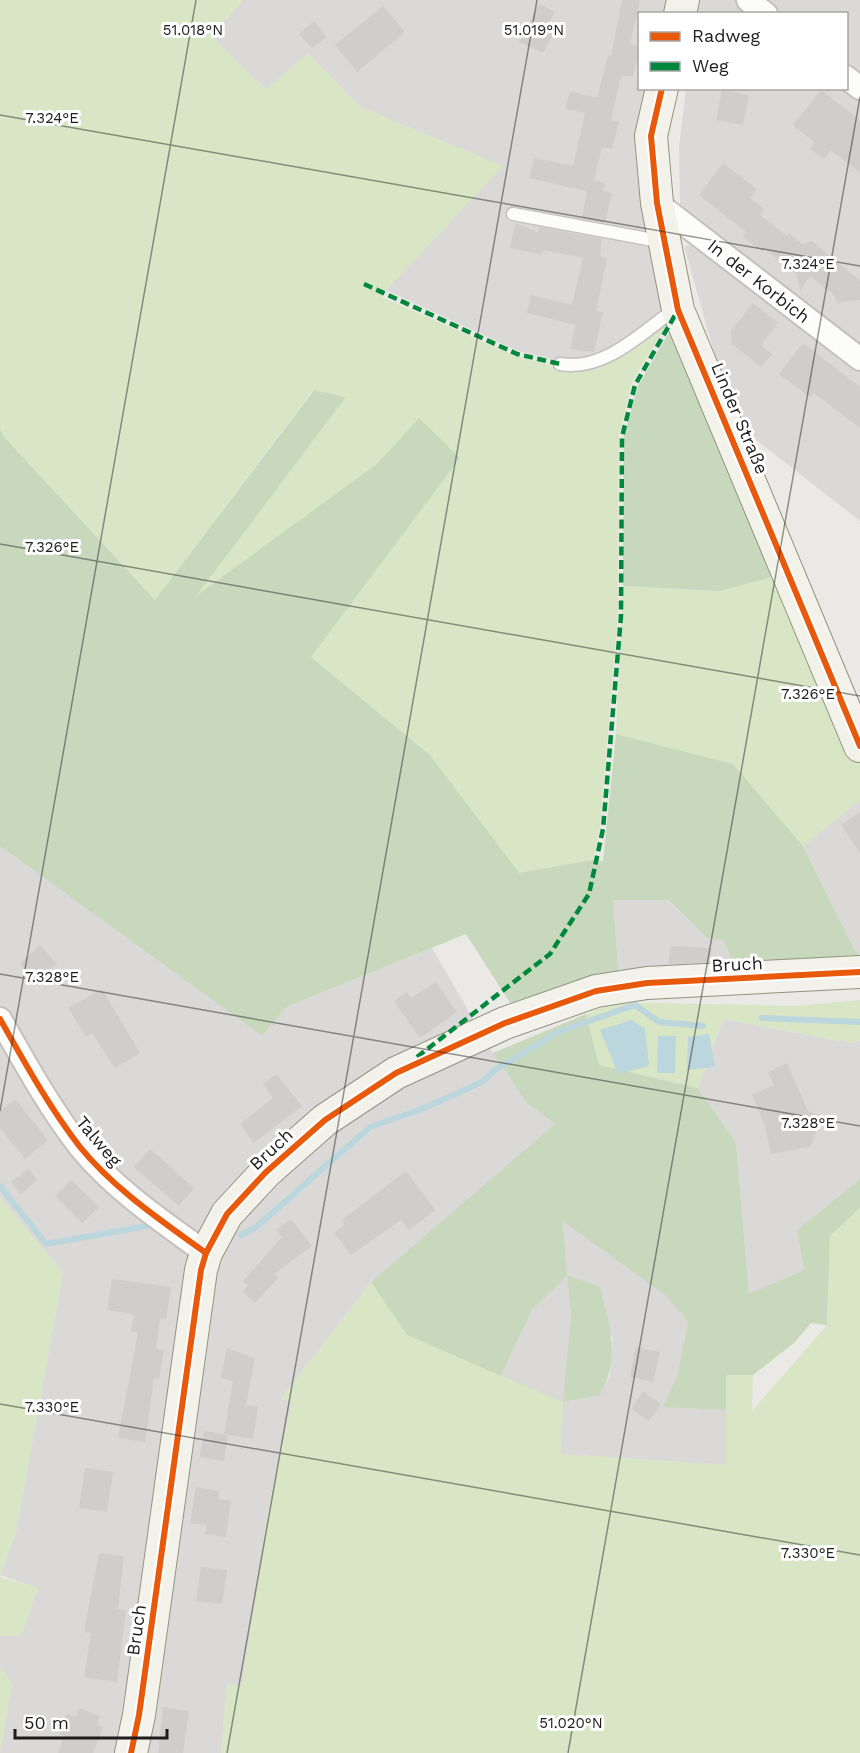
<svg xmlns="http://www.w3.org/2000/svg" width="860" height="1753" viewBox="0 0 860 1753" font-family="'Work Sans',sans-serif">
  <rect width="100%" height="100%" fill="#ebe9e5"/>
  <g fill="#dad9d7" fill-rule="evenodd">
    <path d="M243 0H676L672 13 640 14V88L654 89 672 308 611 353 573 364 518 351 386 290 502 166 360 107 308 53 266 90 211 36Z"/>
    <path d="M697 0H735L752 14H694Z"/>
    <path d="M760 0H860V78L847 68 846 14 777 13Z"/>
    <path d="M846 88 860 98V347L680 206V199L679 147 686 89Z"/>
    <path d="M694 243 860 368V521L741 428 723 385 685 249 684 247Z"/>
    <path d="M860 800V955L854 949 803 846Z"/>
    <path d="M0 846 262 1036 285 1007 432 948 493 1053 526 1102 555 1124 371 1282 281 1399 292 1402 270 1499 242 1687 227 1685 221 1753H0L12 1684 0 1667V1635L21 1636 37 1588 0 1575 16 1532 63 1273 0 1197Z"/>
    <path d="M613 900H667L707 938 723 940 744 986 620 991Z"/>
    <path d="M723 1019 852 1043 860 1040V1179L797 1230 804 1270 749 1295 736 1143 698 1088Z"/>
    <path d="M563 1220 666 1296 688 1322 677 1377 664 1407 726 1410 727 1465 561 1454 501 1376 532 1310 567 1276ZM567 1276 613 1338 610 1376 599 1395 564 1402 571 1316Z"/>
  </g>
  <g fill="#d8e6c6">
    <path d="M0 0H243L211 36 266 90 308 53 360 107 503 166 386 290 382 297 515 356 571 370 671 318 632 382 619 436 618 615 600 828 593 860 519 874 430 755 310 656 460 458 419 419 378 463 194 598 346 397 313 390 155 600 5 438 0 429Z"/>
    <path d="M784 574 860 757V800L803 846 733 764 616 734 623 586 719 591Z"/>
    <path d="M860 1000V1040L852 1043 723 1019 698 1088 599 1066 586 1014 615 1002 794 1006Z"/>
    <path d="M0 1197 63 1273 16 1532 0 1575Z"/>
    <path d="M860 1208V1753H221L227 1684 242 1686 270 1499 292 1402 281 1399 371 1282 407 1335 563 1402 561 1454 726 1465V1375H753L752 1411 827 1325 830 1236Z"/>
    <path d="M0 1577 38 1588 21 1636 0 1635Z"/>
    <path d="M0 1667 12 1684 0 1752Z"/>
  </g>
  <g fill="#c7d8bc">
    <path d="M677 319 784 574 719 591 623 586 624 437 638 386Z"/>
    <path d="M314 390 346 397 196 596 378 463 419 418 460 458 311 657 430 755 519 873 593 860 603 861 616 734 733 764 803 846 854 949 860 955V975L744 986 723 940 707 938 668 900H613L620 991 521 1020 466 934 286 1007 262 1036 0 846V429L5 438 155 600Z"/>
    <path d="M586 1014 599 1065 698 1088 736 1143 749 1294 804 1270 797 1230 860 1179V1208L830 1236 827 1325 811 1323 794 1343 753 1375H726V1410L663 1407 677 1377 688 1322 666 1296 563 1221 567 1275 600 1287C610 1327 621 1357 600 1395L563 1402 571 1316 567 1276 532 1310 501 1376 407 1335 371 1282 555 1124 526 1102 493 1053Z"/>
  </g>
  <g fill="#bbd6dc">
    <path d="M632 1020 645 1029 649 1066 618 1074 600 1030Z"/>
    <path d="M709 1034 715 1067 687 1070 688 1037Z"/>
    <path d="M658 1036H676L675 1073H657Z"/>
  </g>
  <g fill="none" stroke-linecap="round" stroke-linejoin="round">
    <g stroke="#bbd6dc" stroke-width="6">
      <path d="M762 1018 860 1022"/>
      <path d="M0 1186 46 1244 147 1226"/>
      <path d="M241 1235 255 1228 370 1127 424 1108 482 1082 495 1070 560 1031 635 1005 659 1022 703 1026"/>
    </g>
  </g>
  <g fill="#d0cdca">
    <path d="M622 0H640L630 44 639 46V52L633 76H621L611 120 619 122 612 149 602 147 594 180 605 183 603 191 612 193 605 223 582 218 587 191 529 178 534 158 573 166 585 113 565 109 570 91 597 98 608 55 611 56Z"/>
    <path d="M539 4 555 12 545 30 553 34 543 53 519 42Z"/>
    <path d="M383 6 405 32 357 72 335 45Z"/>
    <path d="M314 21 327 37 312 48 299 34Z"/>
    <path d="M722 90 749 95 743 125 716 120Z"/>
    <path d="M821 90 860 120V173L831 150 824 159 810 149 815 143 793 125Z"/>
    <path d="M723 163 757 189 750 198 764 209 760 215 787 236 789 233 802 244 812 241 860 281V300L836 303 835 296 810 276 800 291 797 275 765 249 763 252 743 237 746 232 699 195Z"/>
    <path d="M515 223 538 232 539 227 602 239 600 256 607 258 596 311 603 312 594 352 570 349 576 325 527 313 531 295 572 305 583 258 543 250 542 255 510 248Z"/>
    <path d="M753 303 778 323 761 345 772 354 761 367 732 344 731 331Z"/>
    <path d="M803 343 860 387V428L814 393 810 397 779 374Z"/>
    <path d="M860 812V853L841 825Z"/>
    <path d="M40 945 57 964 36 982 20 964Z"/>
    <path d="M671 946 712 948 710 962 668 964Z"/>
    <path d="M436 982 457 1012 420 1038 394 1001 407 992 411 998Z"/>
    <path d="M102 989 140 1053 115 1068 92 1033 86 1037 68 1008Z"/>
    <path d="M787 1063 808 1111 821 1116 811 1146 771 1154 765 1126 752 1095 774 1085 768 1072Z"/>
    <path d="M276 1074 302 1106 254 1143 240 1124 273 1098 263 1084Z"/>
    <path d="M15 1099 48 1140 25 1159 0 1128V1111Z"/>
    <path d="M150 1149 194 1188 179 1206 134 1167Z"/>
    <path d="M28 1169 37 1180 21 1194 11 1182Z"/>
    <path d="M406 1171 435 1210 409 1230 401 1220 351 1255 334 1233 345 1225 342 1220Z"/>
    <path d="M71 1180 99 1207 82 1223 55 1196Z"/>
    <path d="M291 1219 312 1246 274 1274 278 1278 255 1303 243 1292 248 1286 243 1281 282 1237 276 1230Z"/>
    <path d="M112 1279 171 1287 166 1319 160 1318 156 1349 164 1350 159 1379 154 1378 145 1442 118 1438 138 1333 131 1332 134 1314 107 1310Z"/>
    <path d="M636 1347 660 1352 653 1382 630 1377Z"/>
    <path d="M227 1348 255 1358 246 1405 258 1407 253 1439 224 1434 233 1381 221 1378Z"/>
    <path d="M643 1391 661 1404 649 1421 631 1409Z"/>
    <path d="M204 1431 228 1435 224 1461 200 1457Z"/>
    <path d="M85 1468 113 1472 107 1512 79 1508Z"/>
    <path d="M196 1487 219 1491 218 1499 231 1501 226 1537 205 1534 207 1525 190 1523Z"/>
    <path d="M99 1553 124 1556 118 1609 126 1610 117 1682 84 1677 91 1633 84 1632Z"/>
    <path d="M201 1567 227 1570 222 1604 196 1601Z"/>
    <path d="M163 1707 189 1711 183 1753H158Z"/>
    <path d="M79 1708 100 1716 97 1725 103 1727 93 1753H58L64 1736 59 1734 66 1714 75 1717Z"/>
  </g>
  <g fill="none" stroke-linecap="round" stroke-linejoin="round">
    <defs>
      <g id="lane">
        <path d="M513 214 664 242"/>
        <path d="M560 364C604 372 643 332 676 308"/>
      </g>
      <g id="street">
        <path d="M748 0 766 14"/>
        <path d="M846 77 860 88"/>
        <path d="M657 203 860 359"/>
        <path d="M0 1019C25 1063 49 1107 80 1147 114 1189 163 1222 206 1253"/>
      </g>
      <g id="secondary">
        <path d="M680 14 683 0"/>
        <path d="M662 88 651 136 657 203 678 310 860 746"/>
        <path d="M131 1753 139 1715 201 1270 206 1253 227 1214 266 1172 325 1120 396 1073 505 1023 596 991 647 983 860 972"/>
      </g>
    </defs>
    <use href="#lane" stroke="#c2c1c0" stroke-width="15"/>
    <use href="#street" stroke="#c2c1c0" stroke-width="26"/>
    <use href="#secondary" stroke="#92937f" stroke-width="34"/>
    <use href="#lane" stroke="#fcfcfb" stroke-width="12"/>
    <use href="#street" stroke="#fcfcfb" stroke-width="22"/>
    <use href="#secondary" stroke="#f2f2ea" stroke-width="32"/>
    <g stroke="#00873e" stroke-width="4.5" stroke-dasharray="9 4.5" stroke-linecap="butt">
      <path d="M364 284 517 354 560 364"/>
      <path d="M417 1057 550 954 589 894 603 829 621 616 622 437 635 385 678 310"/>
    </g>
    <defs>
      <g id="cycleway">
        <path d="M662 88 651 136 657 203 678 310 860 746"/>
        <path d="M0 1019C25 1063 49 1107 80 1147 114 1189 163 1222 206 1253"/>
        <path d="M131 1753 139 1715 201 1270 206 1253 227 1214 266 1172 325 1120 396 1073 505 1023 596 991 647 983 860 972"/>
      </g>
    </defs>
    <use href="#cycleway" stroke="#fff" stroke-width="10"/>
    <use href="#cycleway" stroke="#e8590c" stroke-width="6"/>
  </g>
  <path fill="none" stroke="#1d1d1d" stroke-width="1.5" stroke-opacity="0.45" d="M0 115 860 266M0 544 860 696M0 974 860 1126M0 1111 196 0M0 1404 860 1555M227 1753 537 0M568 1753 860 97"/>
  <g text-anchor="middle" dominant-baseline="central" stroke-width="6" stroke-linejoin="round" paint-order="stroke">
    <g font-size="18" fill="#1d1d1d" stroke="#fff">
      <text transform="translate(759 281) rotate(38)">In der Korbich</text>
      <text transform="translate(740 418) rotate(67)">Linder Straße</text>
      <text transform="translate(737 964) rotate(-3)">Bruch</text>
      <text transform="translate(99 1141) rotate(50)">Talweg</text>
      <text transform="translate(271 1149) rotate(-43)">Bruch</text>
      <text transform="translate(136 1630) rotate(-82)">Bruch</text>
    </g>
  </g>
  <g font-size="15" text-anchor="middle" fill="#1d1d1d" stroke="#fff" stroke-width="6" stroke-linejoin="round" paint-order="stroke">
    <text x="193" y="35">51.018°N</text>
    <text x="534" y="35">51.019°N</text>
    <text x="52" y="123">7.324°E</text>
    <text x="808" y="269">7.324°E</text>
    <text x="52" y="552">7.326°E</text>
    <text x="808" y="699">7.326°E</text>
    <text x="52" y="982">7.328°E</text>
    <text x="808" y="1128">7.328°E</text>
    <text x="52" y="1412">7.330°E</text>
    <text x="808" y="1558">7.330°E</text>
    <text x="571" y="1728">51.020°N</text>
  </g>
  <rect x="638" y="12" width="210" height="78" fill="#ffffff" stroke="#a5a5a5" stroke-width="1.5"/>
  <rect x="650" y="32" width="30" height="9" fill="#e8590c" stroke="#a5a5a5" stroke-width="1.5"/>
  <text x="692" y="42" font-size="18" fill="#1d1d1d">Radweg</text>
  <rect x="650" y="62" width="30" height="9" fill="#00873e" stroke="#a5a5a5" stroke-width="1.5"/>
  <text x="692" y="72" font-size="18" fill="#1d1d1d">Weg</text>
  <path d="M15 1729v9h152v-9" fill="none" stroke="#1d1d1d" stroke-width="3"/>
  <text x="24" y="1729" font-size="18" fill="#1d1d1d" stroke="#ffffff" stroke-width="4.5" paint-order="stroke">50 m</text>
</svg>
